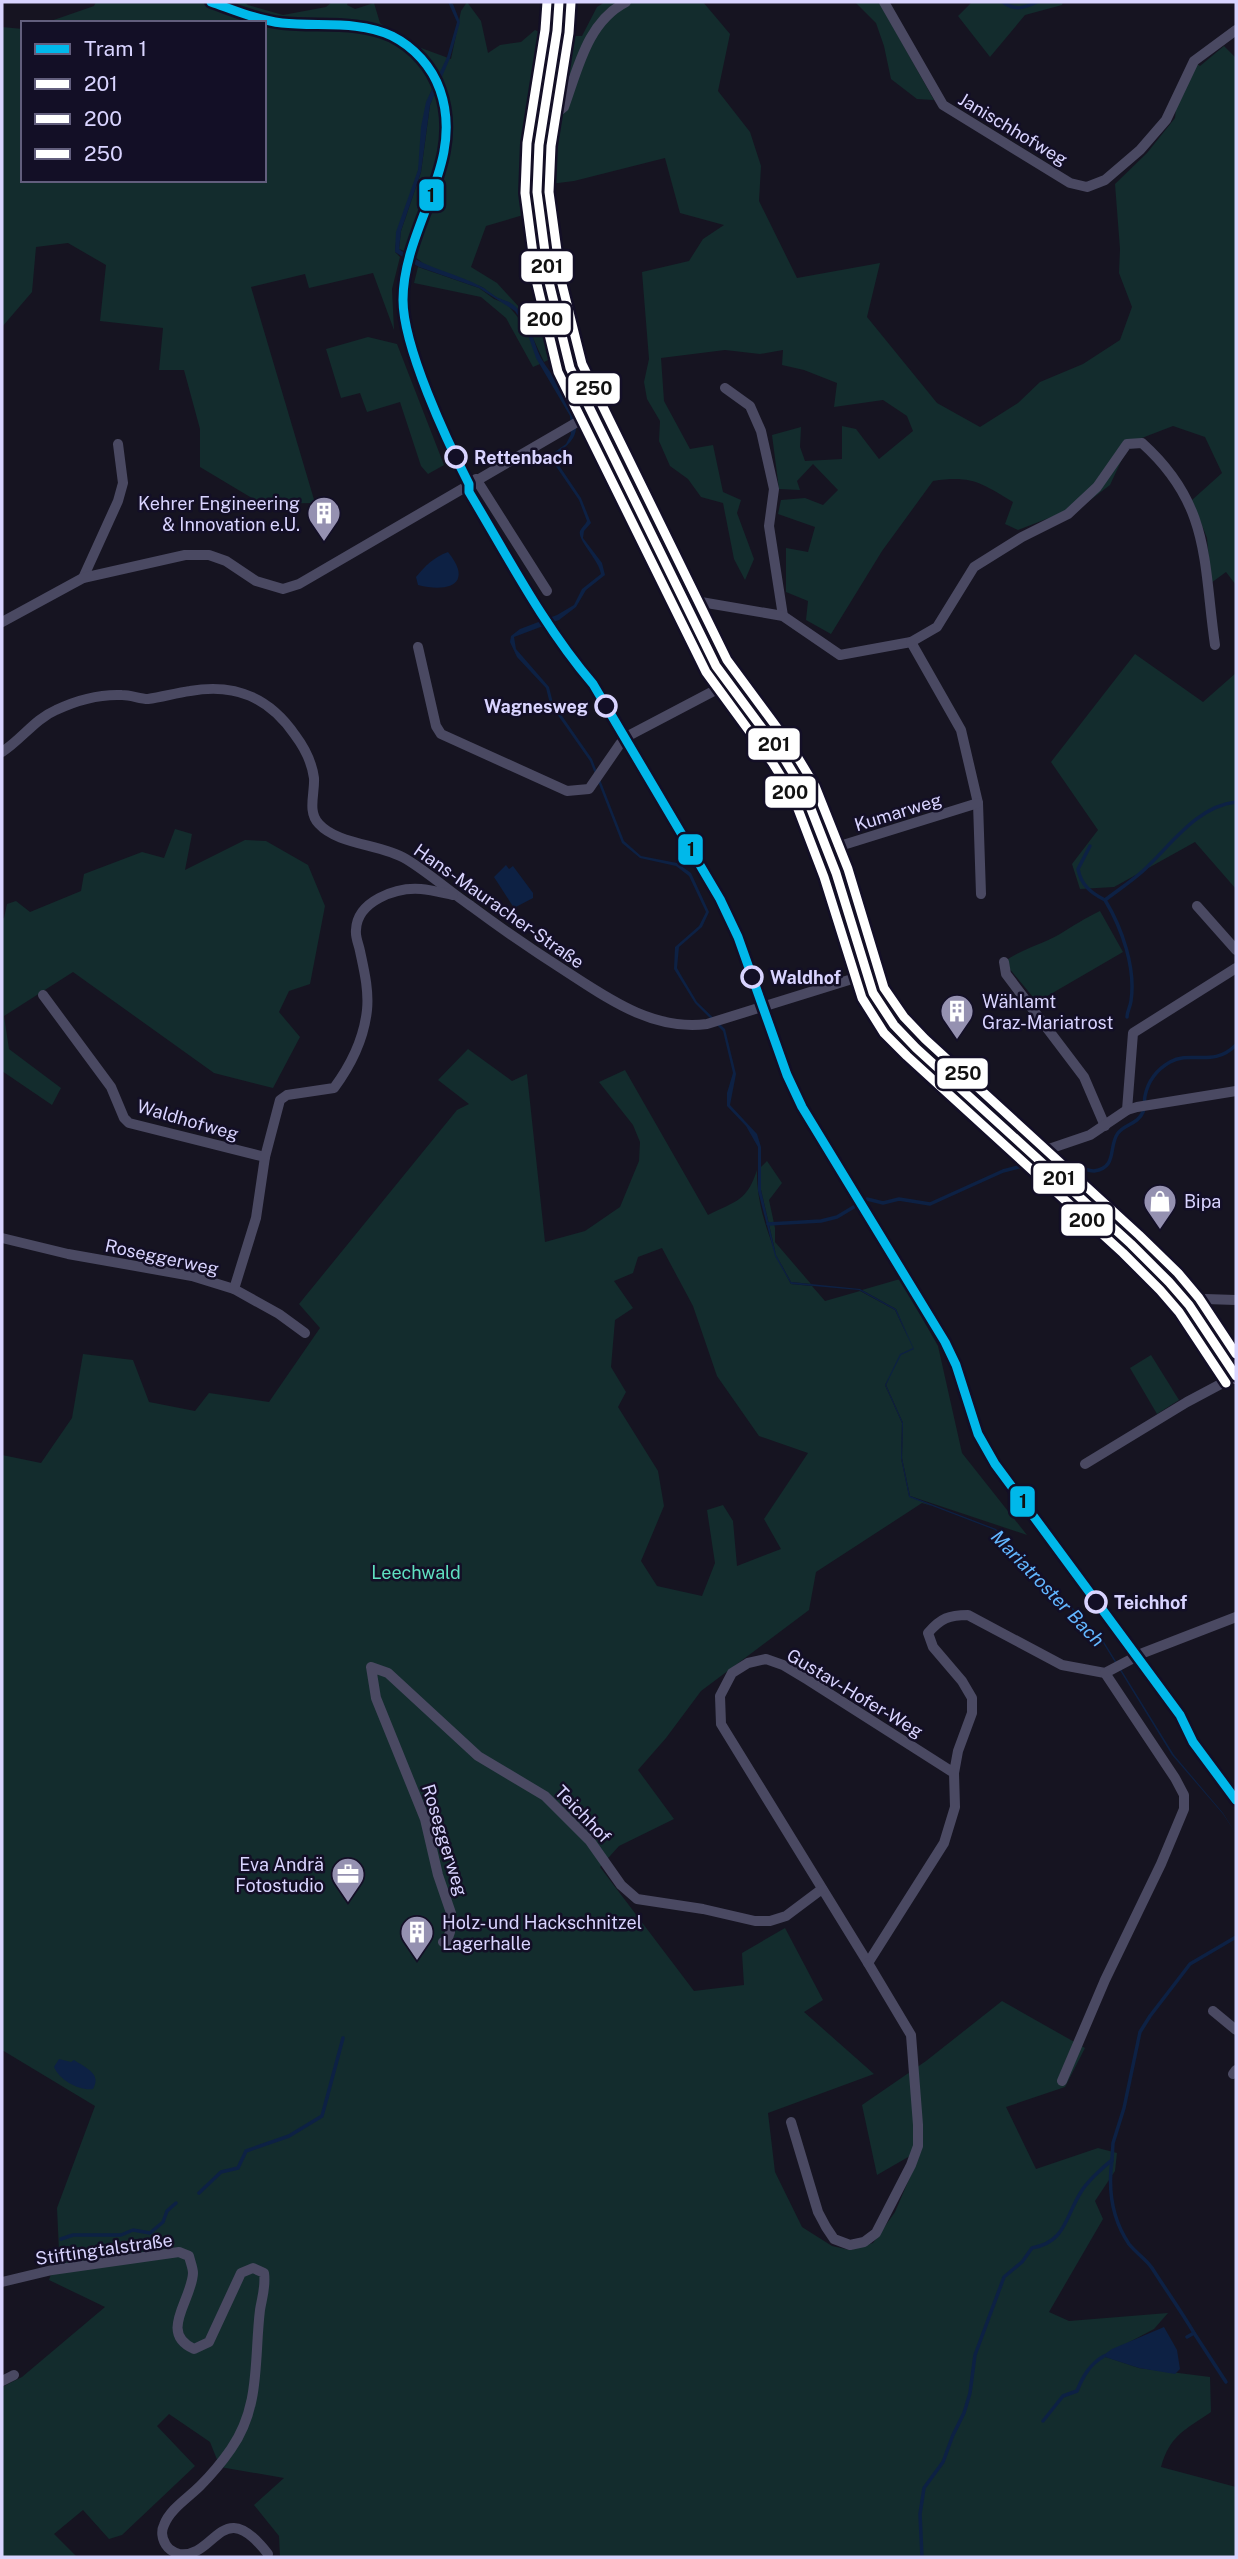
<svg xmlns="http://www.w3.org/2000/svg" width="1238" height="2559" viewBox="0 0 1238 2559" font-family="'Public Sans',sans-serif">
  <rect width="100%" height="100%" fill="#161421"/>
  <g fill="#132c2d" fill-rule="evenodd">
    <path d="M96 2H244L248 5 283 15 326 7 332 2H348L347 5 355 9 374 3 380 23 413 45 451 59 461 11 467 2 481 21 488 53 500 45 521 42 535 30 547 36 534 142 530 213 486 226 471 267 497 283 531 320 545 332 554 357 544 362 525 321 510 303 497 298 482 287 425 265 414 256 410 267 413 254 399 249 401 231 421 172 430 105 434 94 437 101 445 92 434 68 425 74 432 89C420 116 425 143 418 171 411 199 397 222 395 252L400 257 392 289 394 330 373 273 309 288 305 274 251 287 315 503 262 504 200 467V429L184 370H159L163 328 100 321 106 265 68 243 36 247 32 292 2 327V27L23 29V180H264V23H45L94 6Z"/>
    <path d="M605 2H703L730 34 718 91 750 132 761 166 759 201 797 278 880 263 867 317 937 403 980 427 1018 403 1040 382 1083 364 1120 340 1132 307 1119 273 1120 249 1115 184 1147 153 1175 118 1177 97 1194 61 1200 66 1224 46 1236 58V585L1226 572 1211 583 1207 538 1192 500 1222 473 1205 437 1173 426 1134 441 1123 457 1110 485 1085 504 1018 530 1005 524 1013 502C981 483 972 475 933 481L882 551 831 634 806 620 808 601 786 592V548L808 552 815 527 778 514 781 500 805 498 823 505 838 490 813 464 797 481 800 490 779 489 772 435 801 427 800 447 805 461 842 459V426L856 429 879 459 913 431 907 416 883 400 834 407 837 383 804 370 782 365 783 350 760 354 725 350 661 358 664 401 690 449 713 445 723 492 741 500 737 513 754 559 745 580 734 559 723 503 701 497 688 479 670 466 659 441 660 421 647 399 644 382 649 359 642 272 689 261 703 239 724 225 680 213 665 158 574 181 550 184V123L566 36H582L597 7Z"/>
    <path d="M855 2H879L934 100 917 99 891 79 884 46 876 23Z"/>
    <path d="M972 2H1063L1062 5 1025 15 990 57 958 16Z"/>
    <path d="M418 267 479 288 494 299 507 304 525 326 540 364 533 367 506 318 481 297 414 283Z"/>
    <path d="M368 337 397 344 444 465 428 474 421 466 400 402 367 412 360 393 341 398 326 349Z"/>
    <path d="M1135 654 1203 702 1236 673V889L1195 842 1114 887 1080 889 1072 864 1098 830 1051 762Z"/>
    <path d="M175 829 192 834 185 870 245 840 266 841 308 865 325 906 310 984 289 991 279 1012 300 1037 273 1088 214 1073 73 972 4 1016 9 1049 61 1088 52 1105 2 1071V919L4 918 7 904 16 901 30 912 81 891 84 874 142 852 164 858Z"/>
    <path d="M1100 911 1123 952 1037 1002 1004 962C1021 949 1041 945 1060 934 1073 926 1085 918 1100 911Z"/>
    <path d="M468 1049 512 1081 527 1074 545 1242 585 1231 620 1207 639 1161 640 1142 633 1125 599 1082 625 1070 708 1215C736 1201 747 1201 757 1170 756 1207 773 1252 791 1284L812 1286 825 1301 860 1291 895 1310 907 1335 896 1309 862 1290 900 1279 938 1346 962 1453 1027 1535 910 1496 902 1458 903 1423 886 1385 891 1374 885 1385 902 1423 901 1458 909 1496 932 1506 922 1503 816 1572 809 1610 701 1691 666 1738 638 1770 674 1819 619 1846 600 1867 694 1991 744 1985 742 1953 785 1928 823 2000 804 2012 874 2074 768 2113 775 2172 802 2227 832 2246 850 2250 873 2243 895 2212 922 2149 877 2175 862 2105 926 2061 1002 2001 1085 2048 1065 2087 1006 2107 1036 2169 1098 2148 1117 2153 1115 2171 1095 2201 1103 2219 1049 2312 1069 2321 1168 2313 1154 2329 1103 2356 1139 2368 1210 2377 1211 2412C1185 2430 1170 2435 1161 2467L1236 2487V2557H280L279 2536 254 2505 284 2478 220 2467 210 2442 169 2414 157 2426 195 2466 122 2535 109 2539 83 2510 54 2534 77 2557H2V2387L22 2377 105 2307 49 2280 59 2251 57 2208 95 2106 2 2050V1455L41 1463 72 1418 83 1354 133 1360 149 1402 195 1411 209 1393 269 1402 320 1328 299 1304 457 1110 469 1104 438 1080ZM662 1248 693 1306 717 1376 759 1436 808 1453 764 1519 781 1549 737 1566 733 1521 723 1505 707 1510 715 1563 702 1596 657 1586 641 1561 664 1506 658 1471 618 1407 626 1392 611 1367 615 1320 633 1308 614 1281 633 1273 638 1257Z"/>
    <path d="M767 1161 782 1183 769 1200 775 1228V1242L811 1284 791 1282 776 1255 761 1190 760 1168Z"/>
    <path d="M1151 1355 1179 1400 1157 1414 1130 1368Z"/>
  </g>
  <g fill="#0d2144">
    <path d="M448 2 453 4 460 22 450 58 430 105 421 172 401 231 399 249C424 268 454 272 482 287 486 289 490 293 495 296 499 299 505 300 509 302 529 313 532 340 541 358 552 378 579 403 576 429 574 444 561 448 554 458L581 498 591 523 584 531 583 538 602 563 605 575 586 590 576 607 559 620 514 637 516 649 549 687 553 703 592 759 624 841 641 856 677 863 691 873 709 912 702 927 679 947 677 968 681 975 697 1002 725 1029 736 1074 730 1105 757 1134 761 1147V1190L776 1255 791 1282 860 1289 896 1309 914 1349 901 1355 886 1385 903 1423 902 1458 910 1496 996 1529 1101 1637 1174 1755 1223 1813 1236 1834 1223 1814 1172 1755 1100 1638 995 1530 909 1497 901 1458 902 1423 885 1385 900 1354 913 1348 895 1310 859 1290 791 1284 775 1256 758 1191V1147L746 1126 727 1106V1093L733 1073 723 1031 695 1003 674 969 675 947 699 926 706 912 689 876 676 866 640 858 622 843 590 761 550 704 546 688 517 657 510 642 511 636 520 629 557 615 574 605 582 589 601 574C599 560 577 540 580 531 582 527 585 525 587 521L579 500 551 459 552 454 566 444 571 434 570 416 536 358 525 326 515 311 479 288 419 267 395 252 396 232 418 170 421 127 426 102 447 57 457 22Z"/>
    <path d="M448 552C474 584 448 593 418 585L416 577C425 566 434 557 448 552Z"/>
    <path d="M506 865 509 869 513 866 533 893V898L514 908 494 877Z"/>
    <path d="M59 2059 71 2062 74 2060C86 2068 102 2074 93 2089 80 2091 60 2081 54 2067Z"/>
    <path d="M1164 2327 1177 2350 1180 2369 1175 2374 1139 2368 1102 2356 1112 2349Z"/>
  </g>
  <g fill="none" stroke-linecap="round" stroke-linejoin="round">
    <g stroke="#0d2144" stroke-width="3.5">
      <path d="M1003 2C1015 11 1024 8 1037 2"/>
      <path d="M1090 846 1078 869C1081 885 1091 893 1105 900"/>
      <path d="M1127 1017C1127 1011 1130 1008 1131 1001 1136 968 1122 928 1105 900 1118 890 1132 881 1144 870 1171 845 1197 806 1236 802"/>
      <path d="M1052 1162C1057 1163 1063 1163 1068 1164 1077 1165 1085 1171 1094 1171 1118 1168 1108 1146 1118 1133 1125 1124 1138 1124 1143 1112 1145 1108 1144 1101 1145 1096 1148 1081 1156 1070 1170 1062 1191 1050 1213 1068 1236 1045"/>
      <path d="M768 1224 821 1221 837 1217 867 1199 883 1203 899 1199 930 1204 1003 1171 1034 1163"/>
      <path d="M1112 2160C1108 2189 1112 2219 1129 2244 1136 2253 1146 2259 1152 2268 1166 2290 1181 2311 1194 2333L1187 2337"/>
      <path d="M199 2193 221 2172 238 2168 246 2151 289 2136 322 2116 343 2038"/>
      <path d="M61 2239 73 2235H121L133 2230 150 2233 163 2222 167 2211 176 2203"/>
      <path d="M1194 2333 1226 2382"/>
      <path d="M1043 2421 1063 2396 1077 2391C1083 2376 1090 2364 1104 2356"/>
      <path d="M922 2557 920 2514 924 2488 943 2462 953 2435 964 2413 970 2393 975 2355 1004 2277 1022 2262 1032 2248C1066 2242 1065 2217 1081 2192 1086 2183 1103 2167 1112 2160L1113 2143 1124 2108 1140 2032 1150 2016 1190 1964 1236 1937"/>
    </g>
    <g stroke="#4a4962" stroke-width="10">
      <path d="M884 2 943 105 1070 183 1087 187 1105 180 1140 150 1166 120 1194 61 1236 30"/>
      <path d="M544 111 558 112 564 107C578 69 587 22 626 2"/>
      <path d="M725 388 750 406 761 431 774 489 769 526 783 616"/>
      <path d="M476 479 547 591"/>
      <path d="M83 578 118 501 123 483 118 444"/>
      <path d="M685 604 695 601 783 616 840 655 911 642 961 730 978 803 981 894"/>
      <path d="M2 622 83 578 185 555H209L226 561 256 581 283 589 299 584 591 414"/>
      <path d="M911 642 937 627 974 567 1022 537 1068 514 1097 487 1127 444 1142 443C1211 505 1203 562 1215 645"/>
      <path d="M418 647 436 726 441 734 567 791 589 789 620 744 628 736 727 684"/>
      <path d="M2 752C21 740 35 719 56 710 77 700 99 694 122 695 131 695 140 699 148 699 162 697 176 693 190 691 235 683 269 697 295 735 304 747 312 763 314 778 315 793 307 812 319 824 338 845 381 844 406 859 429 873 449 891 471 906 502 929 534 951 567 972 610 1000 654 1031 707 1024L865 975"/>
      <path d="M827 850 978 803"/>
      <path d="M1197 906 1236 950"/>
      <path d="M1004 962 1006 974 1084 1077 1105 1126"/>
      <path d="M43 995 111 1087 124 1118 129 1123 265 1157"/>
      <path d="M1127 1110 1133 1033 1236 968"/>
      <path d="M1037 1157 1040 1152 1090 1135 1127 1110 1137 1107 1236 1091"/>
      <path d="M2 1238 68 1254 192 1276 234 1289 279 1314 305 1333"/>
      <path d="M234 1289 256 1218 265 1157 280 1100 287 1095 334 1088C351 1065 364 1038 367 1010 369 990 364 970 360 951 359 945 355 937 356 930 357 901 396 887 421 889 432 890 443 893 453 895"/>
      <path d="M1189 1305 1205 1299 1236 1300"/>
      <path d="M1085 1464 1187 1402 1236 1376"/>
      <path d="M954 1773 808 1680 783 1665 766 1659 748 1663 732 1673 720 1696 721 1724 868 1963 944 1843 955 1807 954 1773 958 1751 972 1713V1698L962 1681 933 1647 928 1633C941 1618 949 1615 968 1615L1062 1665 1105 1673 1143 1653 1236 1617"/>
      <path d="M443 1942 447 1941 450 1932 451 1913 438 1875 425 1819 376 1698 371 1667 388 1673 478 1756 545 1796 590 1841 621 1885 637 1899 703 1909 755 1921H770L786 1916 822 1889"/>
      <path d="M1213 2011 1236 2030"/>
      <path d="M1233 2074 1236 2070"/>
      <path d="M1062 2081 1105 1980 1161 1864 1184 1809V1795L1175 1778 1105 1673"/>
      <path d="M791 2122 818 2212 826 2227 834 2239 850 2245 864 2242 876 2233 911 2165 918 2146V2125L911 2035 868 1963"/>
      <path d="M2 2282 52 2270 179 2252 189 2256C190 2261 193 2268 193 2273 192 2300 158 2333 194 2349L209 2342 241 2273 253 2268 264 2273C266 2287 262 2297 260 2310 254 2359 261 2406 231 2449 222 2462 211 2475 200 2486 188 2498 170 2509 164 2525 161 2531 162 2539 166 2545 169 2550 173 2552 179 2554 216 2559 221 2493 268 2554"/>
      <path d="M2 2381 14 2375"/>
    </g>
    <path stroke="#5e5373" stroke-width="16" d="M559 2 557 31 539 145 537 192 539 218 549 282 570 368 716 666 782 755 804 791 836 873 873 993 894 1025 916 1048 1131 1244 1169 1282 1189 1305 1236 1376"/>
    <defs>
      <path id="bus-1" d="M559 2 557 31 539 145 537 192 549 282 570 368 716 666 782 755 804 791 836 873 873 993 894 1025 916 1048 1131 1244 1169 1282 1189 1305 1236 1376"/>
      <path id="bus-2" d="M547 2 545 30 527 143 525 193 537 284 558 372 706 672 772 762 793 796 824 877 862 998 884 1033 907 1056 1123 1253 1160 1290 1179 1312 1226 1383"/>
      <path id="bus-3" d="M571 3 569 33 551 146 549 192 561 280 582 364 727 660 792 748 815 786 848 869 884 988 904 1017 925 1039 1139 1235 1178 1273 1199 1298 1236 1354"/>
    </defs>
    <use href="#bus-1" stroke="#130f26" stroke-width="14"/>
    <use href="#bus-2" stroke="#130f26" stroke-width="14"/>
    <use href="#bus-3" stroke="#130f26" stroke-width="14"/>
    <use href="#bus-1" stroke="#fff" stroke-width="9"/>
    <use href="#bus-2" stroke="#fff" stroke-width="9"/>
    <use href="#bus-3" stroke="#fff" stroke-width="9"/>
    <defs>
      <path id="tram-1" d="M211 2C234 10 257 20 282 23 318 27 358 20 392 36 414 47 432 67 440 90 466 164 403 226 403 300 403 347 447 441 469 484V492C508 557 544 627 593 684L720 899 738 937 787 1075 802 1107 945 1342 956 1365 978 1434 995 1464 1180 1715 1193 1742 1236 1800"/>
    </defs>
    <use href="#tram-1" stroke="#130f26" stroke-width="14"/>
    <use href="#tram-1" stroke="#00b8ea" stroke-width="9"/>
  </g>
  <defs>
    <symbol id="building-pin" viewBox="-11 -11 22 30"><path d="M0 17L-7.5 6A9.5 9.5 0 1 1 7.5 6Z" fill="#9591b1" stroke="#130f26"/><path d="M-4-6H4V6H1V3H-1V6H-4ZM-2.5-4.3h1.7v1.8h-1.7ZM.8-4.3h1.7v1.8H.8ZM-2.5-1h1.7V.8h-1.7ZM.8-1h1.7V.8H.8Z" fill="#fff"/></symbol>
    <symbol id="shop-pin" viewBox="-11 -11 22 30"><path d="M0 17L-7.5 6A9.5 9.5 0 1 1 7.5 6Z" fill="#9591b1" stroke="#130f26"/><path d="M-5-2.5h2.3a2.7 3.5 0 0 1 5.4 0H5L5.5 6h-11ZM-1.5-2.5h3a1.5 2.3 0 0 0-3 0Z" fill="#fff"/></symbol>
    <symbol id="office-pin" viewBox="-11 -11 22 30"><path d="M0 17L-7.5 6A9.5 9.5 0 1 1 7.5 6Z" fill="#9591b1" stroke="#130f26"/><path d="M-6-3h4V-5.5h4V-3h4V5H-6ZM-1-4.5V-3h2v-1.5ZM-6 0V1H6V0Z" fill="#fff"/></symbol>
  </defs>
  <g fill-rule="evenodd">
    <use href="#building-pin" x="305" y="494" width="38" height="52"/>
    <use href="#building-pin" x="938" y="992" width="38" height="52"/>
    <use href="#shop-pin" x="1141" y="1182" width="38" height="52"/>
    <use href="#office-pin" x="329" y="1855" width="38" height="52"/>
    <use href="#building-pin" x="398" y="1913" width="38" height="52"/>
  </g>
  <g fill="#130f26" stroke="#d9d4ff" stroke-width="3.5">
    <circle cx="456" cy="457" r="10"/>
    <circle cx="606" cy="706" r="10"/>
    <circle cx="752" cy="977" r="10"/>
    <circle cx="1096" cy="1602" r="10"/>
  </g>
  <g text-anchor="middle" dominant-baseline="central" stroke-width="5" stroke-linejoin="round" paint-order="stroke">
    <g font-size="18" fill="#d9d4ff" stroke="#130f26">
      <text transform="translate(1013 129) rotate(31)">Janischhofweg</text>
      <text transform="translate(898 812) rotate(-17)">Kumarweg</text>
      <text transform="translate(499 906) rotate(35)">Hans-Mauracher-Straße</text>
      <text transform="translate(188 1120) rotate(16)">Waldhofweg</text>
      <text transform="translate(162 1257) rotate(12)">Roseggerweg</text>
      <text transform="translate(855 1693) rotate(31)">Gustav-Hofer-Weg</text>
      <text transform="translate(583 1814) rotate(46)">Teichhof</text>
      <text transform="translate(445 1840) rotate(73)">Roseggerweg</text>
      <text transform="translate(104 2249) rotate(-8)">Stiftingtalstraße</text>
    </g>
    <g font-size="18" font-weight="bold" fill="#d9d4ff" stroke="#130f26" text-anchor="start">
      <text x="474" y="457">Rettenbach</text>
      <text x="588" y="706" text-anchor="end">Wagnesweg</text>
      <text x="770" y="977">Waldhof</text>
      <text x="1114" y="1602">Teichhof</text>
    </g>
    <g font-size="18" fill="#d9d4ff" stroke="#130f26" text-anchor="start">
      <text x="300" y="503" text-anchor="end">Kehrer Engineering<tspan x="300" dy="21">&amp; Innovation e.U.</tspan></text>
      <text x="982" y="1001">Wählamt<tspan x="982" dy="21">Graz-Mariatrost</tspan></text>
      <text x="1184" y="1201">Bipa</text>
      <text x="324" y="1864" text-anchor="end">Eva Andrä<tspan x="324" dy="21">Fotostudio</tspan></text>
      <text x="442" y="1922">Holz- und Hackschnitzel<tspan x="442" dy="21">Lagerhalle</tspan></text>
    </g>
    <g font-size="18" fill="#5fe0c0" stroke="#130f26">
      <text x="416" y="1572">Leechwald</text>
    </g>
    <g font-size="19" font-style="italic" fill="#62b6ff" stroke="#130f26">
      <text transform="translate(1048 1588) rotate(46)">Mariatroster Bach</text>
    </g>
  </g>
  <g stroke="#130f26" stroke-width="2.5">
    <rect x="418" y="178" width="27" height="34" rx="7" fill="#00b8ea"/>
    <rect x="520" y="250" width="54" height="33" rx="7" fill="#fff"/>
    <rect x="519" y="302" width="53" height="34" rx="7" fill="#fff"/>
    <rect x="567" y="372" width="54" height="33" rx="7" fill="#fff"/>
    <rect x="747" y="727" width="54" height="34" rx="7" fill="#fff"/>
    <rect x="764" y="775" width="53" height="34" rx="7" fill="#fff"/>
    <rect x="677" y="833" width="27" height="33" rx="7" fill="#00b8ea"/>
    <rect x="936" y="1057" width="53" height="33" rx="7" fill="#fff"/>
    <rect x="1032" y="1162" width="54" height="33" rx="7" fill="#fff"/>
    <rect x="1060" y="1203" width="54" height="34" rx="7" fill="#fff"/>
    <rect x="1009" y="1485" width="27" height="33" rx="7" fill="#00b8ea"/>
  </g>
  <g font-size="19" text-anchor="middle" font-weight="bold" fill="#111">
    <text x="431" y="202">1</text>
    <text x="547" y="273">201</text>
    <text x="545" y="326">200</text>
    <text x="594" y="395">250</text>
    <text x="774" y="751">201</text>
    <text x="790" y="799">200</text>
    <text x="691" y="856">1</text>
    <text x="963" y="1080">250</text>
    <text x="1059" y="1185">201</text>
    <text x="1087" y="1227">200</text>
    <text x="1023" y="1508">1</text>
  </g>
  <rect width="1238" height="2559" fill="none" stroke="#d9d4ff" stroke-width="7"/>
  <rect x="21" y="21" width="245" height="161" fill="#130f26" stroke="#625e7d" stroke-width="2"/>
  <rect x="35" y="44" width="35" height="10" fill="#00b8ea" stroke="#625e7d" stroke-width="2"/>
  <text x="84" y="56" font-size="21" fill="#d9d4ff">Tram 1</text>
  <rect x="35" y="79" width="35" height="10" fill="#ffffff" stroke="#625e7d" stroke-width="2"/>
  <text x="84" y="91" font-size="21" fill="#d9d4ff">201</text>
  <rect x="35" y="114" width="35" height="10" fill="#ffffff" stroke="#625e7d" stroke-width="2"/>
  <text x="84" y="126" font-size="21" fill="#d9d4ff">200</text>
  <rect x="35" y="149" width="35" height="10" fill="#ffffff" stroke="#625e7d" stroke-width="2"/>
  <text x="84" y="161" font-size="21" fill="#d9d4ff">250</text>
</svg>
